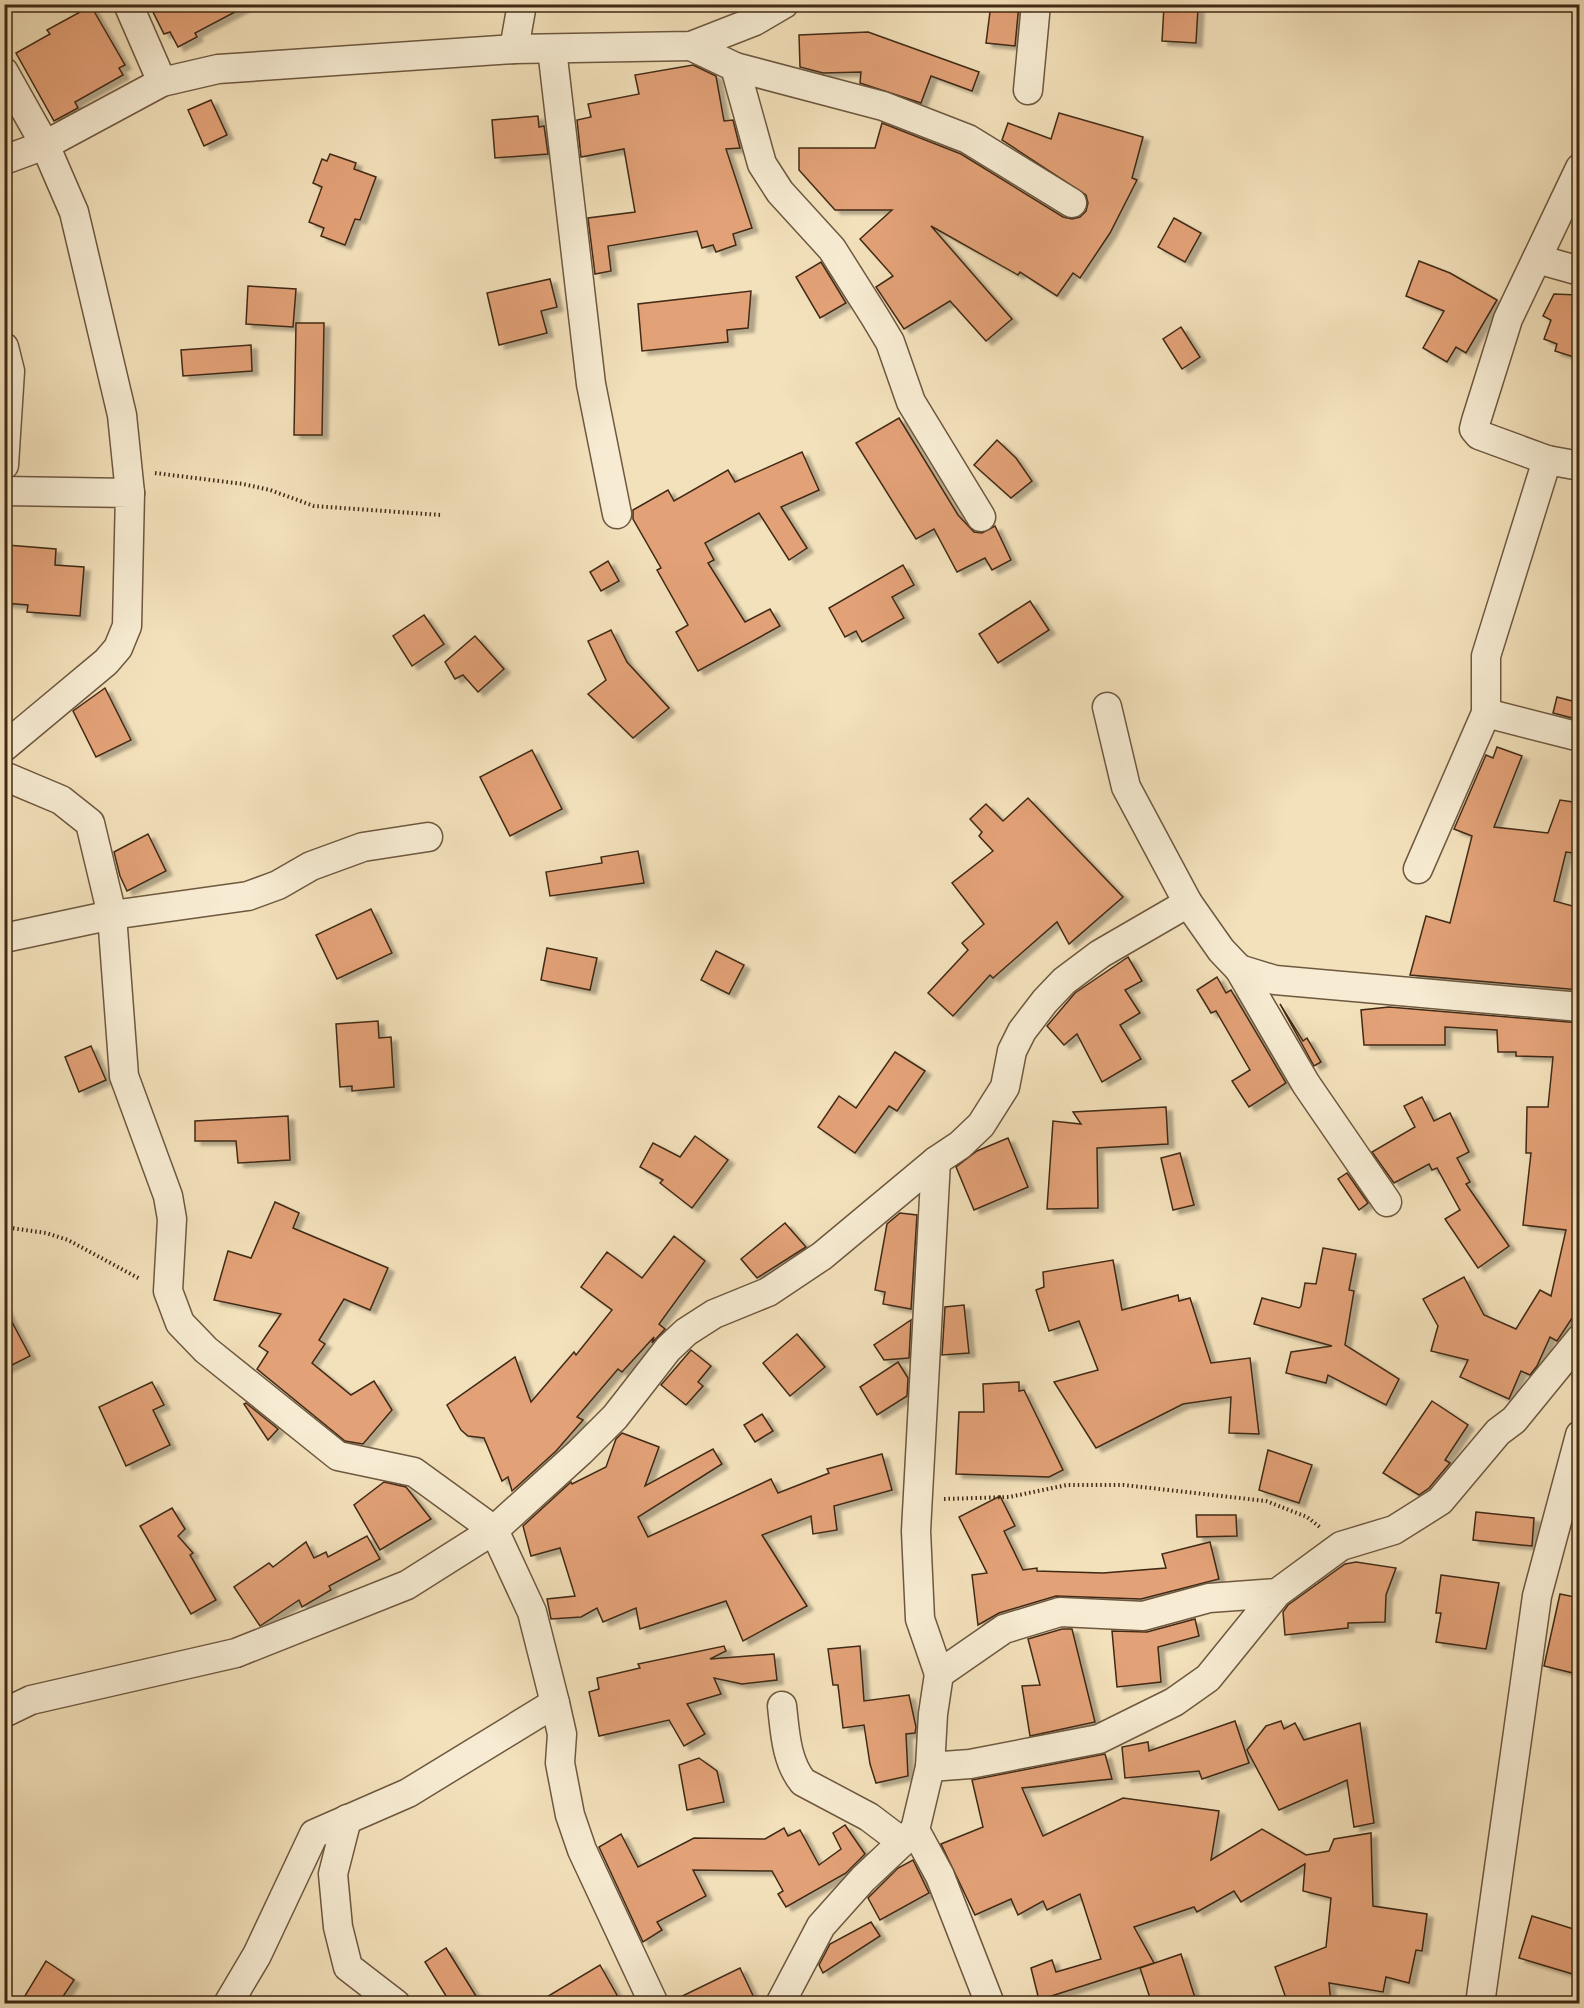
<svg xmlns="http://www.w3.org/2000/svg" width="1584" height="2008" viewBox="0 0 1584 2008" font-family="'IM FELL Great Primer',serif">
  <defs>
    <filter id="shadow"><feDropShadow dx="6" dy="4" stdDeviation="1.5" flood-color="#0004"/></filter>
  </defs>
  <rect width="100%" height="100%" fill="#f3e1bb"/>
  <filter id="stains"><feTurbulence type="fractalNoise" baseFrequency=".00333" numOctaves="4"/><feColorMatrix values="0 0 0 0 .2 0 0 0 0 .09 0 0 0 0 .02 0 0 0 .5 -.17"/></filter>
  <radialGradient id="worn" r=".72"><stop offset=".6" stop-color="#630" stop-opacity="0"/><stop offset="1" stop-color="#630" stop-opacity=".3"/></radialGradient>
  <g fill="#e3a177" stroke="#412a16" stroke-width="1.5" filter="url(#shadow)">
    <path d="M149 4H250L195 33 197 37 178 47 170 32 164 34Z"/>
    <path d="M991 4H1019L1015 46 986 43Z"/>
    <path d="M91 6 125 65 119 68 123 75 75 102 78 108 54 121 16 53 50 34 47 30Z"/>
    <path d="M1164 6 1198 8 1196 43 1162 41Z"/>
    <path d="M868 32 979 72 972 91 931 76 921 103 860 83 861 72 823 73 800 67 799 35Z"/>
    <path d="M693 65 716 76 724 121 733 120 740 148 726 149 752 228 733 234 736 245 716 252 713 245 702 248 697 231 608 246 611 271 595 274 588 218 635 212 624 149 581 157 577 120 591 117 588 104 639 94 635 75Z"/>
    <path d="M211 100 227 135 204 146 188 110Z"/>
    <path d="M1059 113 1143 137 1132 178 1137 180 1110 233 1080 278 1073 273 1057 296 1020 272 1018 275 931 226 1012 319 986 341 950 301 904 329 876 287 893 276 860 239 892 210H835L799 170V148H875L882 123 961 154 1063 217 1072 219 1080 217 1086 211 1088 203 1086 195 1002 140 1008 123 1051 139Z"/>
    <path d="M538 116 539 127 544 126 548 154 495 158 492 120Z"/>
    <path d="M330 154 356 163 354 169 376 177 360 220 355 219 345 245 321 236 324 228 309 222 322 187 313 183 322 159 327 161Z"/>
    <path d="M1174 218 1201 233 1185 262 1158 247Z"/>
    <path d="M1419 261 1450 273 1497 300 1466 353 1456 347 1447 362 1423 348 1444 311 1406 296Z"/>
    <path d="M821 262 846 303 820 318 796 277Z"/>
    <path d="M550 279 557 307 541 311 547 333 499 345 487 293Z"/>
    <path d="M248 286 296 289 293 327 246 324Z"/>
    <path d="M751 291 748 328 727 330 728 342 642 351 638 304Z"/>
    <path d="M1580 293V359L1555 351 1557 344 1544 339 1551 320 1543 316 1554 294 1578 295Z"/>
    <path d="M296 323H324L322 435H294Z"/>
    <path d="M1181 327 1200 357 1182 369 1163 339Z"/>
    <path d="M251 345 252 371 183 376 181 350Z"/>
    <path d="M899 418 958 515 974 532 982 533 995 526 1011 560 992 570 985 558 957 572 934 529 916 539 856 443Z"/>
    <path d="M997 440 1016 458 1032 481 1011 498 974 465Z"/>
    <path d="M802 452 819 490 781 507 807 548 789 560 759 513 705 543 714 560 708 563 745 622 770 609 780 626 698 671 676 632 688 625 657 570 661 568 633 519V510L668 490 674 501 728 470 735 482Z"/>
    <path d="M7 545 56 549 55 565 84 567 80 616 27 612 28 605 4 603Z"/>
    <path d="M608 561 619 581 601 591 590 572Z"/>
    <path d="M903 565 914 585 892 597 904 618 862 642 856 631 845 637 829 608Z"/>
    <path d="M1030 601 1049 630 998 663 979 634Z"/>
    <path d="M424 615 444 644 412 666 393 636Z"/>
    <path d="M611 630 627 662 669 708 633 738 588 694 606 680 588 641Z"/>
    <path d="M475 636 504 669 478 692 463 675 455 679 445 662Z"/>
    <path d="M105 688 131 740 96 757 73 711Z"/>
    <path d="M1557 697 1580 703V720L1553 713Z"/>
    <path d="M1497 747 1522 756 1494 827 1548 833 1560 800 1580 803V854L1566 852 1554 901 1580 908V990L1410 975 1426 916 1450 923 1472 836 1454 829 1486 755 1493 758Z"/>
    <path d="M532 750 562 809 510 836 480 777Z"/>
    <path d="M1028 798 1123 897 1069 944 1057 922 993 978 990 975 953 1016 928 993 968 950 962 943 984 924 952 883 993 851 979 836 982 832 970 819 986 804 1003 821Z"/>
    <path d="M148 834 166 871 127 891 120 876 114 852Z"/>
    <path d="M638 851 644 883 550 896 546 872 602 863 601 857Z"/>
    <path d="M371 909 392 953 337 979 316 935Z"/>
    <path d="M547 948 597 958 590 990 541 980Z"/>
    <path d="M716 951 744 965 729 994 701 980Z"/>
    <path d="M1128 957 1142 981 1125 990 1140 1013 1120 1025 1141 1059 1102 1082 1077 1034 1064 1045 1047 1026 1075 993Z"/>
    <path d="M1217 977 1226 993 1231 990 1286 1083 1249 1107 1232 1081 1250 1070 1216 1011 1211 1013 1197 990Z"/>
    <path d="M1280 1004 1303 1041 1307 1038 1321 1062 1314 1066Z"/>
    <path d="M1389 1007 1580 1023V1306L1557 1341 1550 1337 1537 1366 1530 1375 1521 1371 1509 1399 1460 1377 1468 1360 1431 1351 1438 1326 1423 1299 1464 1277 1484 1315 1516 1329 1540 1290 1551 1296 1566 1230 1523 1225 1531 1153H1526L1527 1107H1548L1553 1057 1516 1056V1052H1498L1497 1030 1445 1027V1045H1364L1361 1010Z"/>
    <path d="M378 1021 379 1038 391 1037 394 1087 352 1091V1086L340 1087 336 1024Z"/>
    <path d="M91 1046 106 1080 79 1092 65 1057Z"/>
    <path d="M895 1052 925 1071 897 1111 889 1106 855 1153 818 1127 839 1096 856 1108Z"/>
    <path d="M1422 1097 1434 1121 1450 1113 1469 1152 1457 1158 1470 1182 1466 1184 1509 1246 1478 1268 1445 1219 1460 1210 1437 1168 1432 1170 1429 1164 1394 1183 1372 1152 1415 1127 1404 1106Z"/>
    <path d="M1166 1107 1168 1144 1097 1148 1098 1208 1047 1209 1053 1121 1081 1124 1073 1112Z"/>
    <path d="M288 1116 290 1160 238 1163 236 1141H195V1121Z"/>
    <path d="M695 1136 728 1160 692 1208 660 1183 663 1180 640 1167 653 1143 680 1157Z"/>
    <path d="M1008 1138 1028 1187 974 1210 956 1167 977 1151Z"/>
    <path d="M1180 1153 1194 1205 1173 1210 1161 1158Z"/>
    <path d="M1347 1173 1368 1203 1359 1210 1338 1179Z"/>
    <path d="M275 1202 299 1213 293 1228 388 1268 370 1310 344 1299 319 1340 325 1344 312 1363 351 1395 374 1381 392 1410 363 1444 345 1441 257 1369 268 1352 259 1346 281 1314 214 1300 228 1251 251 1258Z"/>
    <path d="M900 1213 917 1215 911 1309 883 1304 885 1292 875 1290 887 1224Z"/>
    <path d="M785 1223 806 1247 757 1278 741 1259Z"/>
    <path d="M674 1236 705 1261 659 1324 665 1329 652 1343 654 1337 622 1372 618 1369 577 1417 583 1420 556 1451 512 1491 508 1477 502 1481 484 1438 468 1436 461 1430 447 1405 515 1357 531 1402 574 1352 576 1355 612 1310 581 1287 607 1252 642 1278Z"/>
    <path d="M1323 1248 1356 1254 1349 1290 1354 1291 1345 1345 1399 1379 1386 1405 1328 1375 1326 1383 1286 1373 1291 1352 1332 1346 1254 1324 1262 1298 1299 1308 1301 1306 1305 1283 1316 1284Z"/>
    <path d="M1113 1260 1122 1310 1178 1295 1179 1301 1190 1298 1211 1363 1250 1358 1259 1434 1229 1433 1231 1397 1183 1404 1096 1448 1054 1382 1098 1370 1079 1321 1049 1331 1036 1290 1044 1287 1043 1272Z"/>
    <path d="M964 1305 969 1353 942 1355 945 1307Z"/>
    <path d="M4 1307 30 1356 4 1369Z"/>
    <path d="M911 1320 909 1358 884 1360 874 1345Z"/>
    <path d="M797 1334 825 1367 790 1396 763 1363Z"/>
    <path d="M691 1350 711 1366 698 1382 703 1386 686 1405 661 1385Z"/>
    <path d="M898 1362 908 1378 907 1396 877 1415 860 1387Z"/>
    <path d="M152 1382 164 1405 153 1410 170 1445 126 1466 99 1407Z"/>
    <path d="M1019 1382V1391L1024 1390 1063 1470 1049 1477 956 1474 959 1412H984L983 1384Z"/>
    <path d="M1432 1401 1468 1425 1445 1460 1450 1463 1429 1488 1419 1495 1383 1473Z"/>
    <path d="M246 1403 278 1429 268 1440 244 1404Z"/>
    <path d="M762 1414 773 1431 755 1442 744 1425Z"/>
    <path d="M622 1433 659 1447 645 1486 713 1449 722 1464 638 1517 648 1537 771 1479 778 1493 829 1473 827 1469 882 1454 892 1490 834 1506 837 1530 813 1534 811 1516 762 1535 807 1606 743 1641 726 1601 640 1629 636 1608 603 1622 597 1608 581 1617 551 1619 547 1599 575 1596 560 1548 531 1556 523 1526 571 1482 572 1484 606 1467 616 1439Z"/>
    <path d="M1268 1450 1312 1465 1299 1503 1259 1490Z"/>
    <path d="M384 1482 406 1487 431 1519 380 1550 354 1505Z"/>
    <path d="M1000 1496 1015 1526 1004 1531 1023 1570 1037 1568V1571L1103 1573 1166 1568 1162 1554 1210 1542 1219 1579 1141 1599 1056 1596 999 1613 978 1625 972 1575 987 1573 959 1517Z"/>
    <path d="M172 1508 185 1529 178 1536 193 1553 190 1555 216 1600 191 1614 140 1526Z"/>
    <path d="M1476 1512 1534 1518 1532 1546 1473 1540Z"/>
    <path d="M1196 1515H1236L1237 1536 1197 1537Z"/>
    <path d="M367 1536 380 1559 329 1586 331 1590 302 1607 299 1600 260 1626 234 1587 269 1563 273 1567 306 1542 314 1558 326 1552 328 1557Z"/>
    <path d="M1356 1562 1396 1568 1386 1595 1385 1622 1348 1623V1628L1285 1635 1283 1612 1288 1605 1345 1564Z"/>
    <path d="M1441 1575 1499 1583 1486 1649 1436 1642 1441 1613H1436Z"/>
    <path d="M1560 1594 1580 1598V1662L1577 1674 1544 1666Z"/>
    <path d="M1195 1619 1199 1636 1158 1647 1161 1682 1117 1687 1112 1631 1147 1632Z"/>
    <path d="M1062 1629H1072L1095 1722 1030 1736 1022 1686 1040 1685 1028 1639Z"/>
    <path d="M724 1646 726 1651 710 1659 774 1654 777 1680 742 1684 714 1678 721 1694 687 1704 705 1734 684 1746 669 1720 599 1736 589 1692 599 1689 597 1678 640 1668 638 1664Z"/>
    <path d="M860 1646 864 1701 909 1695 916 1727 915 1733 906 1734 908 1776 876 1783 870 1764 864 1725 843 1728 838 1685H833L828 1649Z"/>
    <path d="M1235 1721 1249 1763 1202 1779 1199 1771 1125 1778 1122 1747 1148 1742 1149 1751Z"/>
    <path d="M1281 1721 1284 1729 1295 1723 1304 1740 1360 1723 1374 1823 1354 1827 1347 1780 1279 1810 1247 1750 1266 1726Z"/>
    <path d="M1105 1754 1112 1779 1022 1788 1043 1836 1123 1798 1219 1811 1211 1860 1262 1829 1306 1855 1329 1851 1334 1839 1371 1833 1373 1906 1427 1914 1422 1951 1416 1950 1409 1983 1386 1977 1383 1992 1329 1983 1331 2004H1288L1275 1967 1326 1947 1331 1898 1303 1891 1305 1864 1241 1902 1234 1891 1197 1912 1194 1907 1134 1927 1154 1963 1039 2000 1031 1968 1052 1960 1056 1972 1101 1959 1080 1894 1047 1910 1043 1901 1018 1915 1011 1899 975 1915 941 1844 983 1827 972 1780Z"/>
    <path d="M699 1758 717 1771 724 1802 687 1810 679 1765Z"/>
    <path d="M845 1825 865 1854 846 1873 786 1907 778 1894 783 1891 772 1871 693 1870 706 1896 657 1922 662 1930 643 1942 599 1847 621 1834 638 1867 694 1838 765 1839 784 1828 788 1836 800 1830 819 1865 841 1849 833 1833Z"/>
    <path d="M913 1860 929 1893 880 1920 868 1898 898 1868Z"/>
    <path d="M1532 1916 1580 1931V1964L1576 1975 1519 1958Z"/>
    <path d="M871 1922 880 1936 823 1973 819 1965 830 1944Z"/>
    <path d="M446 1948 481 2004H451L425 1962Z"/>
    <path d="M1181 1954 1197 2004H1152L1140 1968Z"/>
    <path d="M46 1961 74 1980 58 2004H20Z"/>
    <path d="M600 1965 622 2004H535Z"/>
    <path d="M740 1968 757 2004H670V2002Z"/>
  </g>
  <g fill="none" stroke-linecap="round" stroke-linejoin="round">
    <defs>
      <g id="minor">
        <path d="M128 4 162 82"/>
        <path d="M691 46 735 67 762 164 780 192 832 249 875 317 890 342 911 402 981 517"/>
        <path d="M514 49 522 4"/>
        <path d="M552 49 591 384 617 514"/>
        <path d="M735 67 883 106 968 139 1072 203"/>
        <path d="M4 72 45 145 74 212 122 415 130 493"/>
        <path d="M1028 90 1036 4"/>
        <path d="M4 160 45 145 162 82 218 69 514 49 691 46 755 21 784 4"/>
        <path d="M1537 259 1580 271"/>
        <path d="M4 347 10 371 4 465"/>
        <path d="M1547 460 1580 466"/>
        <path d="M4 491 130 493 127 626 118 648 106 662 4 747"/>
        <path d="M1107 707 1126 787 1188 903 1221 950 1239 969 1306 1084 1387 1202"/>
        <path d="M1486 713 1580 737"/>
        <path d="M4 776 61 800 90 823 112 915 124 1076 168 1196 172 1219 168 1291 180 1323 206 1350 338 1456 414 1472 494 1530 532 1612 555 1703 408 1793 314 1834 257 1955 228 2004"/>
        <path d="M1418 869 1486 713V656L1547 460 1479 435 1474 429 1476 421 1508 319 1580 168"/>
        <path d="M4 938 112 915 248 896 278 885 311 866 363 847 428 837"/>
        <path d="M1239 969 1275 980 1580 1007"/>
        <path d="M936 1161 916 1531 920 1619 939 1674"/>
        <path d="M1277 1593 1209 1598 1143 1616 1060 1612 1004 1629 939 1674 933 1714 930 1767 970 1764 1099 1739 1174 1702 1208 1678 1277 1593 1341 1546 1394 1530 1440 1501 1498 1432 1514 1420 1580 1339"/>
        <path d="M555 1703 562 1734 560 1763 570 1815 582 1850 654 2004"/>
        <path d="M782 1706C785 1732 786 1761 803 1782L869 1817 902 1842"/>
        <path d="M4 1713 31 1700 236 1653 407 1585 494 1530 580 1452 615 1417 668 1349 686 1332 714 1314 768 1292 822 1256 936 1161 960 1145 981 1125 1005 1087 1012 1051 1022 1031 1045 1001 1064 981 1100 954 1188 903"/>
        <path d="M930 1767 915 1830 940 1876 990 2004"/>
        <path d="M347 1819 333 1874 338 1927 348 1967 396 2004"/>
        <path d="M780 2004 821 1926 863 1879 915 1830"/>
        <path d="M1480 2004 1537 1596 1580 1435"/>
      </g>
    </defs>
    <use href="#minor" stroke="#6e583f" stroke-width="31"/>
    <g stroke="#412a16" stroke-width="4" stroke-dasharray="1.5 3" stroke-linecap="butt">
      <path d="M155 473 243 484 270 490 314 506 441 515"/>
      <path d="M4 1227 46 1233 68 1240 140 1279"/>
      <path d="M944 1499 1009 1497 1067 1485H1124L1266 1501 1307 1517 1321 1528"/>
    </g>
    <use href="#minor" stroke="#f7ecd3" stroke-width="28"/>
  </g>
  <rect width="1584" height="2008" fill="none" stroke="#f3e1bb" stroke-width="24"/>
  <rect x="6" y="6" width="1572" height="1996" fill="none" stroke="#412a16" stroke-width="3"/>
  <rect x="12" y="12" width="1560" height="1984" fill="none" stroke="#412a16" stroke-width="1.5"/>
  <rect width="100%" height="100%" filter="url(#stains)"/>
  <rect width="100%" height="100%" fill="url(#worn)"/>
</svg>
